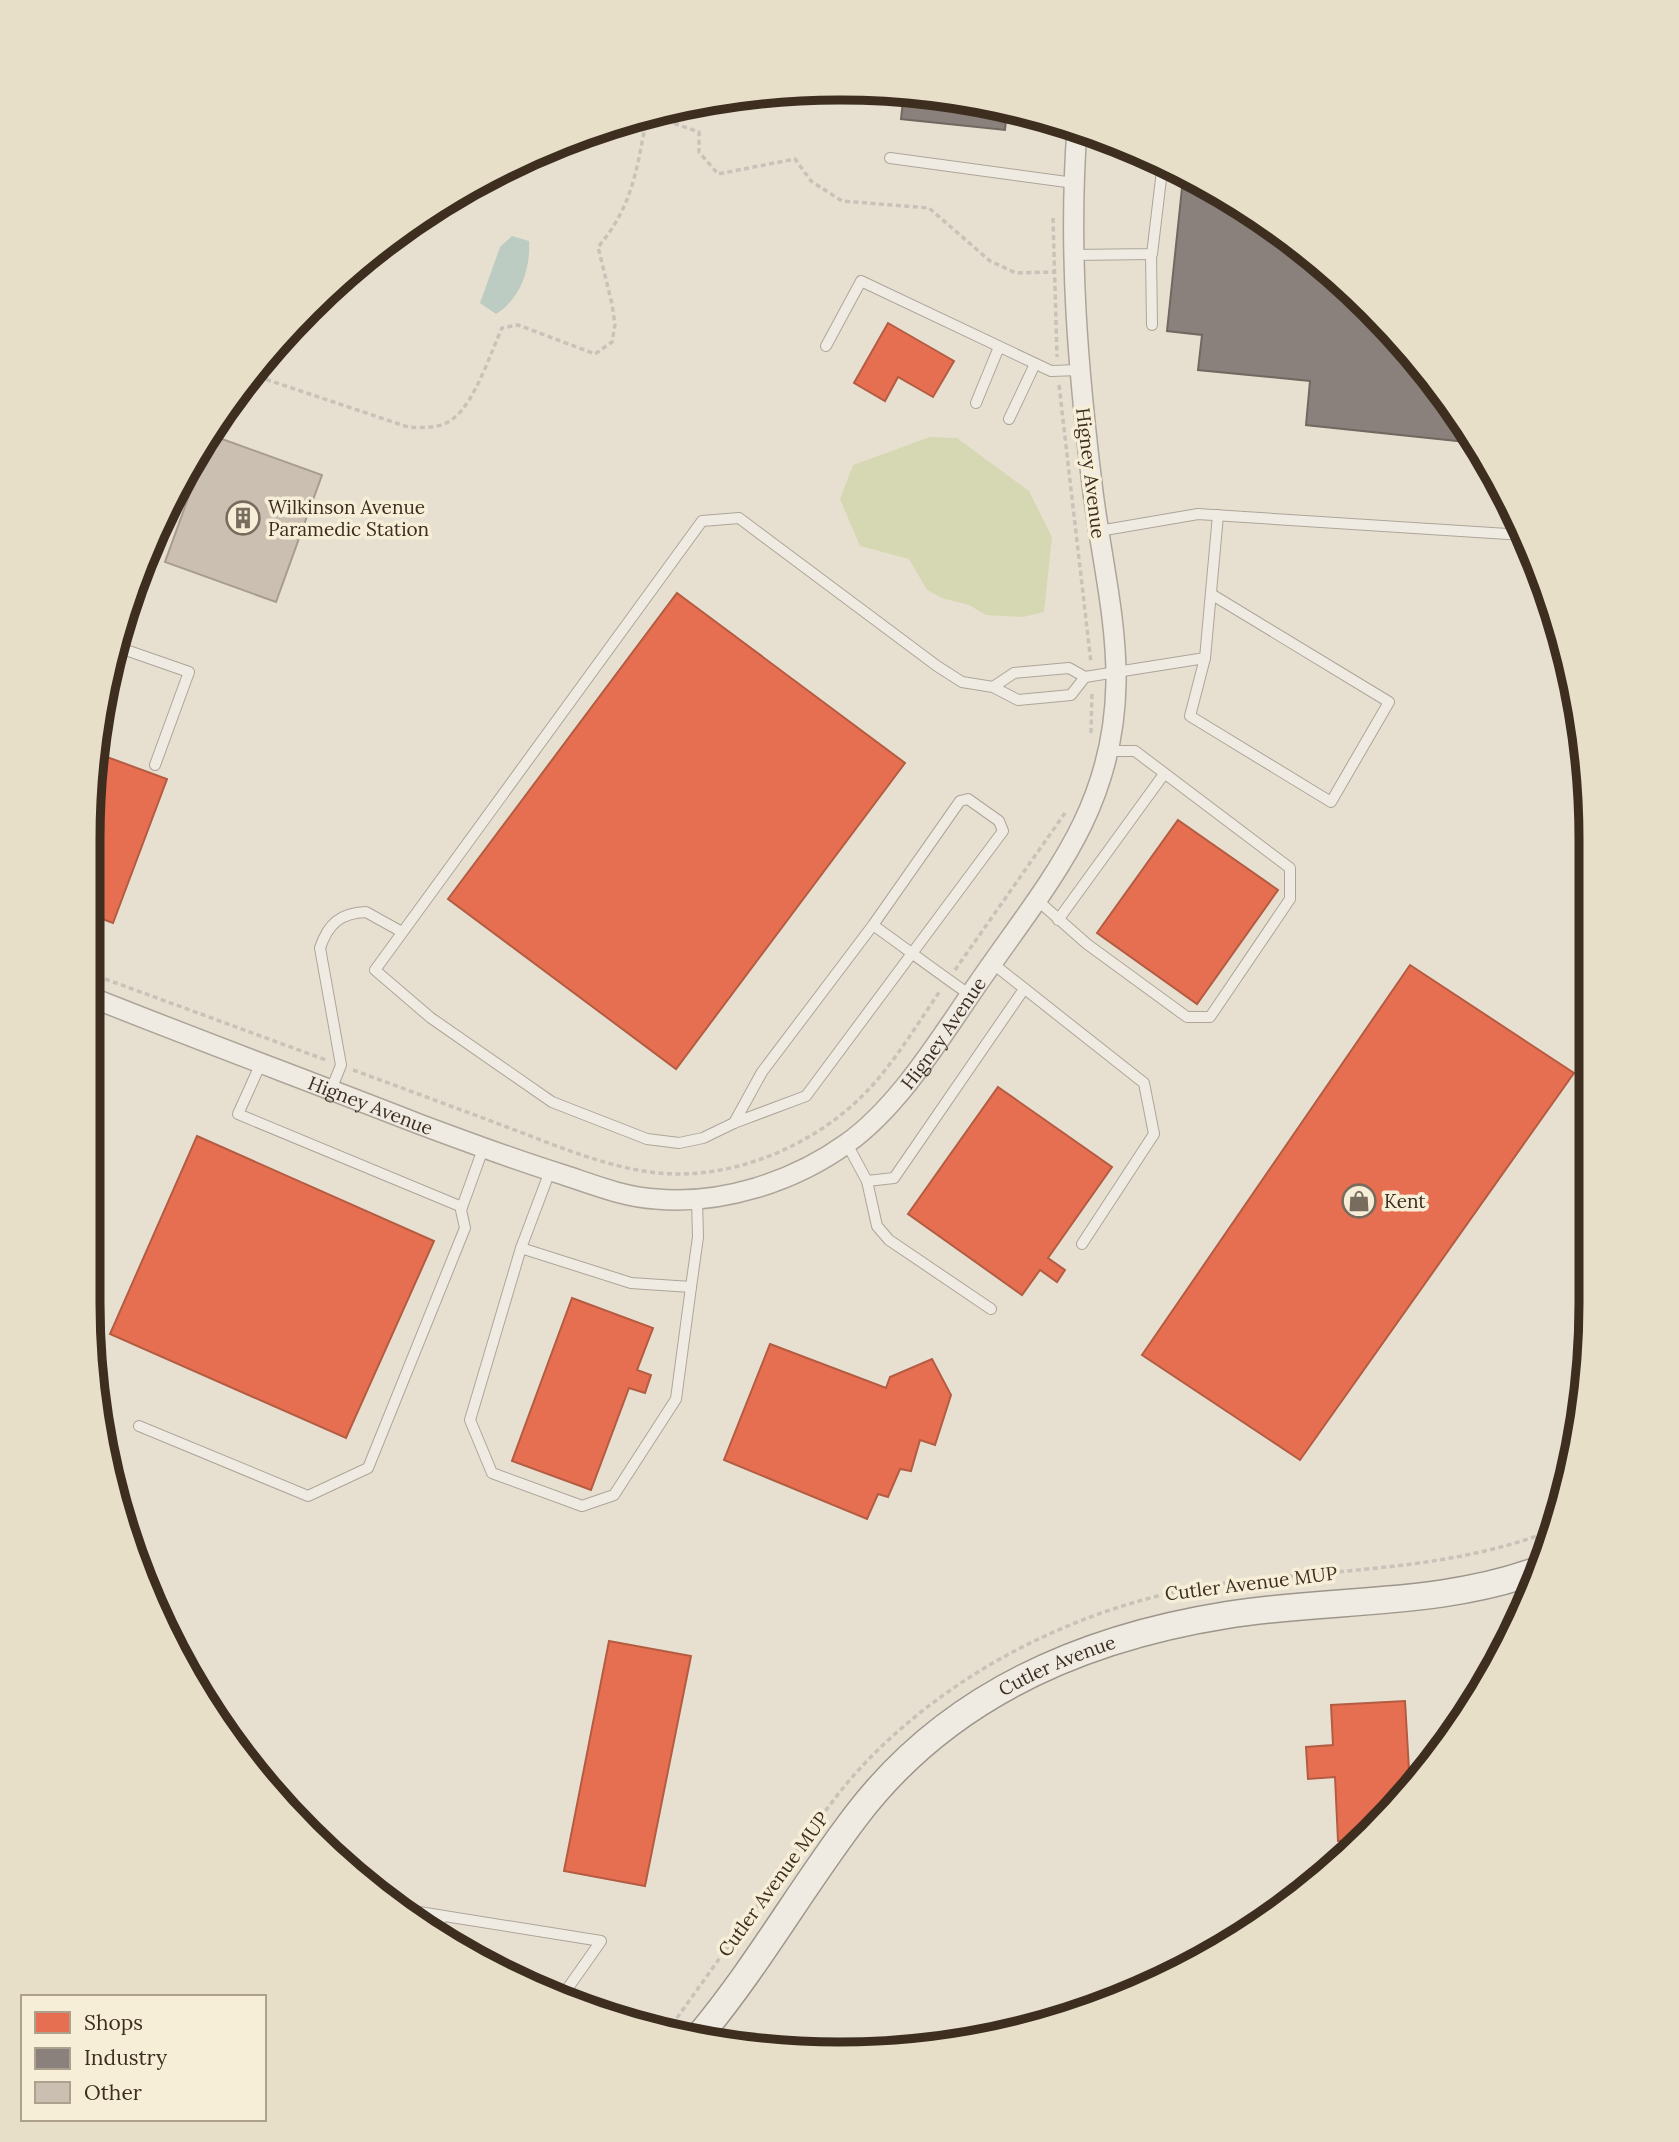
<svg xmlns="http://www.w3.org/2000/svg" width="1679" height="2142" viewBox="0 0 1679 2142" font-family="Lora,serif">
  <rect width="100%" height="100%" fill="#e7e0d1"/>
  <path fill="#d6d7b3" d="M930 437 957 438 1029 491 1052 537 1044 612 1023 617 986 615 969 605 942 598 927 590 909 559 860 546 840 499 853 465Z"/>
  <path fill="#bcccc2" d="M512 236 529 241C531 268 520 300 496 314L480 303 500 247Z"/>
  <g fill="#e76f51" stroke="#b45c42" stroke-width="2">
    <path d="M888 323 954 361 933 397 898 377 885 401 854 383Z"/>
    <path d="M677 593 905 763 676 1069 448 899Z"/>
    <path d="M96 753 167 779 113 923 89 914V791Z"/>
    <path d="M1178 820 1278 890 1197 1004 1097 933Z"/>
    <path d="M1410 965 1574 1073 1300 1460 1142 1355Z"/>
    <path d="M998 1087 1112 1167 1048 1258 1065 1270 1057 1282 1040 1270 1022 1295 908 1214Z"/>
    <path d="M197 1136 434 1241 346 1438 110 1334Z"/>
    <path d="M572 1298 653 1328 637 1370 651 1375 645 1393 629 1388 591 1490 512 1461Z"/>
    <path d="M770 1344 886 1388 890 1377 932 1359 951 1395 935 1445 920 1440 911 1471 900 1469 888 1497 878 1494 867 1519 724 1460Z"/>
    <path d="M609 1641 691 1656 645 1886 564 1871Z"/>
    <path d="M1405 1701 1410 1787 1364 1840 1338 1841 1335 1777 1308 1779 1306 1747 1333 1745 1331 1705Z"/>
  </g>
  <g fill="#8a817c" stroke="#736860" stroke-width="2">
    <path d="M904 92 1007 109 1005 130 901 119Z"/>
    <path d="M1182 188 1214 191 1297 243 1405 343 1476 443 1306 425 1310 381 1198 370 1202 335 1167 331Z"/>
  </g>
  <path fill="#cbbfb2" stroke="#a89c90" stroke-width="2" d="M211 435 322 475 276 602 165 562Z"/>
  <g fill="none" stroke-linecap="round" stroke-linejoin="round">
    <defs>
      <g id="lane">
        <path d="M890 158 1074 183"/>
        <path d="M1151 254 1152 325"/>
        <path d="M1073 255 1152 254 1163 162"/>
        <path d="M826 346 861 281 1051 371 1079 370"/>
        <path d="M976 403 999 347"/>
        <path d="M1009 419 1035 364"/>
        <path d="M1099 531 1198 514 1523 535"/>
        <path d="M120 648 189 672 155 765"/>
        <path d="M1205 658 1190 716 1331 802 1389 702 1211 594"/>
        <path d="M114 666 120 648 118 647"/>
        <path d="M1085 677 1205 658 1218 515"/>
        <path d="M1036 899 1087 944 1187 1017H1210L1290 899V868L1135 751H1109"/>
        <path d="M1058 920 1164 774"/>
        <path d="M873 925 762 1072 734 1123 806 1096 1003 831 999 821 968 799 960 801 873 925C905 948 937 972 970 995"/>
        <path d="M992 963 1144 1083 1154 1134 1082 1244"/>
        <path d="M88 1011 97 999"/>
        <path d="M261 1063 238 1114 462 1207"/>
        <path d="M331 1090 341 1065 320 948C328 924 340 913 366 912L402 932"/>
        <path d="M734 1123 703 1138 679 1143 647 1139 552 1102 431 1018 375 970 702 521 739 518 937 666 962 682 993 687 1018 700 1071 695 1085 677 1069 668 1014 673 993 687"/>
        <path d="M847 1144 867 1181 877 1226 889 1240 991 1309"/>
        <path d="M550 1171 521 1248 631 1283 691 1287 698 1237 697 1199"/>
        <path d="M867 1181 894 1178 1024 989"/>
        <path d="M521 1248 470 1420 492 1473 582 1506 614 1495 676 1399 691 1287"/>
        <path d="M139 1426 308 1496 368 1468 465 1228 461 1210 483 1149"/>
        <path d="M407 1910 601 1941 563 1995"/>
        <path d="M438 1934 441 1917"/>
      </g>
      <g id="street">
        <path id="s1" d="M88 996C198 1040 309 1081 419 1124 467 1142 515 1160 564 1175 594 1185 624 1197 656 1199 721 1205 793 1182 846 1144 900 1106 942 1035 979 982 1048 882 1114 811 1116 683 1117 620 1101 555 1093 492 1078 371 1068 252 1077 129"/>
      </g>
      <g id="secondary">
        <path id="s2" d="M699 2036C757 1967 801 1888 856 1816 947 1696 1082 1638 1227 1615 1331 1598 1441 1607 1541 1569"/>
      </g>
    </defs>
    <use href="#lane" stroke="#ada599" stroke-width="12"/>
    <use href="#street" stroke="#ada599" stroke-width="22"/>
    <use href="#secondary" stroke="#9c958a" stroke-width="29"/>
    <g stroke="#c8c2b9" stroke-width="3.5" stroke-dasharray="5 3.5" stroke-linecap="butt">
      <path d="M650 115 699 132V152L718 174 795 159 811 181 842 201 929 208 990 261 1016 273 1053 272"/>
      <path d="M1053 218 1057 357"/>
      <path d="M250 374 408 427C424 428 442 429 455 417 475 401 491 352 502 328L518 325 595 354 612 342 615 325 612 304 598 247C633 206 637 168 647 116"/>
      <path d="M1059 385 1091 663"/>
      <path d="M1091 733 1092 691"/>
      <path d="M955 970 1065 813"/>
      <path d="M89 973 326 1060"/>
      <path d="M353 1070C405 1089 456 1108 507 1127 552 1144 596 1163 643 1171 724 1185 814 1148 869 1089 896 1060 918 1023 940 991"/>
      <path d="M667 2032C706 1977 745 1923 784 1869 810 1833 835 1794 866 1762 956 1668 1084 1605 1212 1585 1326 1568 1444 1573 1553 1530"/>
    </g>
    <use href="#lane" stroke="#efebe3" stroke-width="10"/>
    <use href="#street" stroke="#efebe3" stroke-width="19"/>
    <use href="#secondary" stroke="#efebe3" stroke-width="26"/>
  </g>
  <defs>
    <symbol id="building-ring" viewBox="-11 -11 22 22"><circle r="9.5" fill="#f7eed8" stroke="#786c5e" stroke-width="1.5"/><path d="M-4-6H4V6H1V3H-1V6H-4ZM-2.5-4.3h1.7v1.8h-1.7ZM.8-4.3h1.7v1.8H.8ZM-2.5-1h1.7V.8h-1.7ZM.8-1h1.7V.8H.8Z" fill="#786c5e"/></symbol>
    <symbol id="shop-ring" viewBox="-11 -11 22 22"><circle r="9.5" fill="#f7eed8" stroke="#786c5e" stroke-width="1.5"/><path d="M-5-2.5h2.3a2.7 3.5 0 0 1 5.4 0H5L5.5 6h-11ZM-1.5-2.5h3a1.5 2.3 0 0 0-3 0Z" fill="#786c5e"/></symbol>
  </defs>
  <g fill-rule="evenodd">
    <use href="#building-ring" x="224" y="499" width="38" height="38"/>
    <use href="#shop-ring" x="1340" y="1182" width="38" height="38"/>
  </g>
  <g text-anchor="middle" dominant-baseline="central" stroke-width="7" stroke-linejoin="round" paint-order="stroke">
    <g font-size="19" fill="#3d2e20" stroke="#f7eed8">
      <text transform="translate(1091 473) rotate(83)">Higney Avenue</text>
      <text stroke="none"><textPath href="#s1" startOffset="954">Higney Avenue</textPath></text>
      <text stroke="none"><textPath href="#s1" startOffset="303">Higney Avenue</textPath></text>
      <text transform="translate(1251 1583) rotate(-7)">Cutler Avenue MUP</text>
      <text stroke="none"><textPath href="#s2" startOffset="525">Cutler Avenue</textPath></text>
      <text transform="translate(773 1884) rotate(-54)">Cutler Avenue MUP</text>
    </g>
    <g font-size="19" fill="#3d2e20" stroke="#f7eed8" text-anchor="start">
      <text x="268" y="507">Wilkinson Avenue<tspan x="268" dy="22">Paramedic Station</tspan></text>
      <text x="1384" y="1201">Kent</text>
    </g>
  </g>
  <path d="M0 0H1679V2142H0ZM839 100H840A739 739 0 0 1 1579 839V1303A739 739 0 0 1 840 2042H839A739 739 0 0 1 100 1303V839A739 739 0 0 1 839 100Z" fill="#e8dfc9" fill-rule="evenodd"/>
  <path fill="none" stroke="#3d2e20" stroke-width="9" d="M839 100H840A739 739 0 0 1 1579 839V1303A739 739 0 0 1 840 2042H839A739 739 0 0 1 100 1303V839A739 739 0 0 1 839 100Z"/>
  <rect x="21" y="1995" width="245" height="126" fill="#f7eed8" stroke="#ada18e" stroke-width="2"/>
  <rect x="35" y="2012" width="35" height="21" fill="#e76f51" stroke="#ada18e" stroke-width="2"/>
  <text x="84" y="2030" font-size="21" fill="#3d2e20">Shops</text>
  <rect x="35" y="2048" width="35" height="21" fill="#8a817c" stroke="#ada18e" stroke-width="2"/>
  <text x="84" y="2065" font-size="21" fill="#3d2e20">Industry</text>
  <rect x="35" y="2082" width="35" height="21" fill="#cbbfb2" stroke="#ada18e" stroke-width="2"/>
  <text x="84" y="2100" font-size="21" fill="#3d2e20">Other</text>
</svg>
